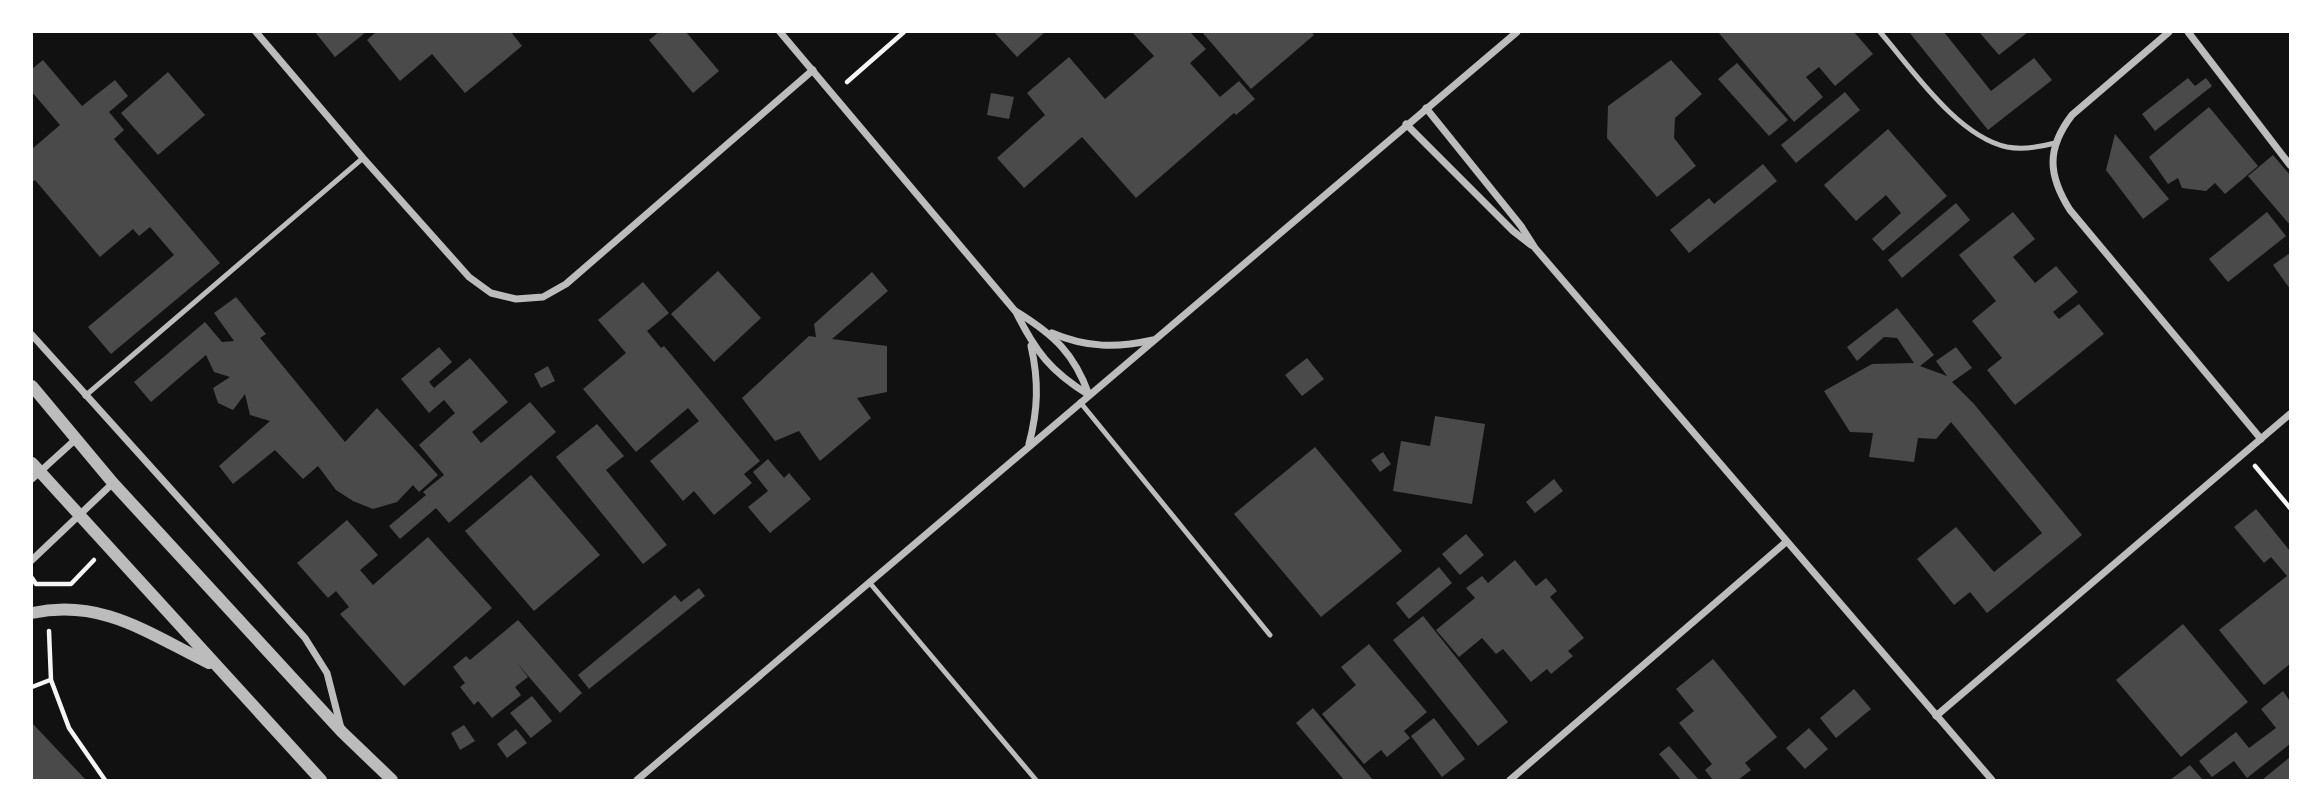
<svg xmlns="http://www.w3.org/2000/svg" width="2322" height="812" viewBox="0 0 2322 812" font-family="Lato,sans-serif">
  <rect width="100%" height="100%" fill="#111"/>
  <g fill="#4a4a4a">
    <path d="M315 32H366L335 57Z"/>
    <path d="M376 32H511L522 46 465 93 432 54 400 81 367 40Z"/>
    <path d="M659 32H686L719 71 693 93 649 40Z"/>
    <path d="M994 32H1045L1017 57Z"/>
    <path d="M1132 32H1190L1206 49 1190 63 1220 97 1239 81 1255 99 1236 115 1234 113 1136 198 1082 137 1024 188 997 158 1045 115 1027 93 1069 57 1105 99 1154 56Z"/>
    <path d="M1202 32H1311L1314 35 1251 89Z"/>
    <path d="M1718 32H1854L1873 54 1835 86 1819 67 1806 77 1823 97 1794 122Z"/>
    <path d="M1909 32H1944L1991 91 2034 58 2052 80 1988 130Z"/>
    <path d="M1979 32H2028L1999 55Z"/>
    <path d="M43 60 82 106 115 80 128 96 109 112 124 130 114 139 220 263 111 354 88 327 174 255 150 227 139 236 133 229 100 257 35 180 32 182V149L60 125 32 92V69Z"/>
    <path d="M1671 60 1702 94 1675 118 1674 138 1696 166 1657 197 1607 138 1608 106Z"/>
    <path d="M1737 63 1788 120 1769 136 1718 79Z"/>
    <path d="M168 72 205 115 158 155 121 113Z"/>
    <path d="M2188 78 2195 86 2206 78 2212 86 2155 131 2142 114Z"/>
    <path d="M1845 92 1860 110 1796 163 1781 145Z"/>
    <path d="M991 93 1014 97 1009 119 987 115Z"/>
    <path d="M2209 107 2258 166 2225 194 2215 183 2206 191 2182 188 2178 178 2168 184 2149 157Z"/>
    <path d="M1888 129 1947 196 1883 251 1872 239 1901 213 1886 195 1856 221 1824 185Z"/>
    <path d="M2115 134 2169 199 2143 219 2106 170Z"/>
    <path d="M2273 155 2290 175V225L2248 176Z"/>
    <path d="M1763 164 1777 181 1689 253 1670 230 1709 198 1714 204Z"/>
    <path d="M1956 203 1970 220 1902 278 1888 260Z"/>
    <path d="M2013 212 2035 239 2013 257 2035 283 2056 266 2078 292 2053 312 2059 319 2079 304 2104 334 2015 405 1987 370 2002 358 1972 321 1996 301 1959 255Z"/>
    <path d="M2267 212 2286 236 2228 282 2209 259Z"/>
    <path d="M2290 253V289L2273 265Z"/>
    <path d="M718 271 761 318 714 362 671 314Z"/>
    <path d="M872 272 888 291 832 339 887 346V392L857 398 871 418 820 461 799 431 775 441 742 398 809 336 816 337 814 324Z"/>
    <path d="M643 282 669 313 647 331 661 348 664 346 760 461 744 474 752 483 714 515 694 491 683 501 650 461 699 421 688 408 636 452 583 389 626 353 598 320Z"/>
    <path d="M236 297 266 334 260 338 345 442 377 408 438 475 419 492 413 485 397 502 373 509 353 501 336 490 318 466 303 479 275 450 233 484 219 466 270 421 250 415 245 394 233 410 218 403 213 388 230 377 214 372 206 355 151 402 134 382 205 322 222 342 234 341 214 313Z"/>
    <path d="M1897 308 1934 355 1920 366 1947 376 1936 361 1956 347 1972 368 1952 382 1974 404 2082 535 1987 613 1970 592 1954 605 1917 559 1956 527 1994 572 2042 533 1951 422 1936 439 1918 438 1914 462 1869 457 1873 433 1850 432 1824 391 1872 364 1914 363 1897 338 1884 337 1857 361 1847 347Z"/>
    <path d="M439 347 452 362 429 382 434 388 470 358 508 402 472 432 481 443 530 402 556 432 449 523 436 508 400 539 389 526 426 495 423 492 444 475 419 445 455 413 444 400 429 413 401 379Z"/>
    <path d="M1307 358 1324 379 1302 396 1285 375Z"/>
    <path d="M548 366 555 381 541 388 534 374Z"/>
    <path d="M1435 416 1485 424 1472 504 1393 491 1401 441 1430 446Z"/>
    <path d="M597 424 624 456 606 470 667 545 643 564 556 457Z"/>
    <path d="M1315 447 1402 551 1321 617 1234 514Z"/>
    <path d="M1383 452 1391 464 1380 472 1371 460Z"/>
    <path d="M768 459 784 478 789 473 811 499 770 533 748 507 768 491 753 472Z"/>
    <path d="M531 475 600 555 534 611 465 531Z"/>
    <path d="M1554 479 1563 491 1535 513 1526 502Z"/>
    <path d="M2256 509 2290 551V664L2264 685 2219 630 2287 576 2271 557 2264 563 2234 527Z"/>
    <path d="M347 520 378 555 360 570 373 585 428 537 492 608 404 686 340 614 349 607 336 591 328 598 297 563Z"/>
    <path d="M1466 534 1484 555 1460 575 1442 554Z"/>
    <path d="M1515 560 1536 586 1546 578 1557 591 1550 597 1584 638 1568 651 1573 656 1551 674 1547 669 1531 682 1503 649 1496 654 1482 638 1459 657 1436 630 1475 598 1466 588 1482 576 1488 583Z"/>
    <path d="M1439 567 1452 583 1409 619 1396 603Z"/>
    <path d="M699 588 705 596 589 689 578 675 675 595 681 602Z"/>
    <path d="M1423 616 1508 722 1478 746 1393 640Z"/>
    <path d="M518 620 582 693 560 713 517 663 528 677 515 687 521 695 492 718 478 701 474 705 460 687 465 683 453 667 466 656 470 660Z"/>
    <path d="M2183 624 2248 702 2181 757 2116 680Z"/>
    <path d="M1369 644 1427 712 1404 731 1410 738 1387 757 1381 750 1364 764 1322 714 1356 685 1341 667Z"/>
    <path d="M1713 659 1777 737 1745 763 1751 770 1738 780H1713L1705 770 1712 764 1679 723 1694 711 1676 689Z"/>
    <path d="M1854 689 1871 709 1836 738 1820 718Z"/>
    <path d="M2283 691 2290 701V744L2247 778 2234 761 2212 777 2199 761 2236 732 2249 748 2276 728 2261 709Z"/>
    <path d="M532 696 552 721 531 738 510 713Z"/>
    <path d="M1313 708 1373 780H1344L1296 723Z"/>
    <path d="M1434 718 1465 759 1442 777 1411 736Z"/>
    <path d="M32 723 86 780H32Z"/>
    <path d="M464 725 475 741 460 750 451 733Z"/>
    <path d="M1809 728 1828 749 1805 769 1786 748Z"/>
    <path d="M516 729 527 743 507 758 497 744Z"/>
    <path d="M1669 746 1699 780H1681L1659 754Z"/>
    <path d="M2290 757V780H2262Z"/>
    <path d="M2190 765 2203 780H2170Z"/>
  </g>
  <g fill="none" stroke-linecap="round" stroke-linejoin="round">
    <g stroke="#f5f5f5" stroke-width="4.5">
      <path d="M847 82 904 32"/>
      <path d="M2255 466 2290 508"/>
      <path d="M32 578 36 584H71L94 560"/>
      <path d="M49 631 51 680 69 728 105 780"/>
      <path d="M32 687 50 680"/>
    </g>
    <g stroke="#bcbcbc" stroke-width="5">
      <path d="M1880 32C1913 70 1957 136 2007 147 2023 150 2040 147 2055 143"/>
      <path d="M85 396 363 158"/>
      <path d="M1080 402 1270 635"/>
      <path d="M869 582 1036 780"/>
    </g>
    <g stroke="#bcbcbc" stroke-width="7">
      <path d="M256 32 363 158 469 277 491 293 516 299 543 297 566 284 813 70"/>
      <path d="M780 32 1016 312C1035 351 1051 372 1089 395"/>
      <path d="M2169 32 2072 115C2046 149 2048 175 2070 210L2261 439"/>
      <path d="M2188 32 2290 165"/>
      <path d="M1426 108 1521 226 1535 248 1992 780"/>
      <path d="M1406 124 1513 231 1531 245"/>
      <path d="M1017 312C1054 335 1074 353 1089 395"/>
      <path d="M1052 333C1087 348 1117 348 1153 340"/>
      <path d="M32 335 305 638 327 673 341 728"/>
      <path d="M1029 444C1038 410 1039 381 1031 346"/>
      <path d="M32 479 76 439"/>
      <path d="M32 560 113 483"/>
      <path d="M1936 716 2290 414"/>
      <path d="M637 780 1517 32"/>
      <path d="M1510 780 1786 542"/>
    </g>
    <g stroke="#bcbcbc" stroke-width="12">
      <path d="M32 386 113 483 342 732 392 780"/>
      <path d="M32 463 321 780"/>
      <path d="M32 613C102 598 149 634 209 663"/>
    </g>
  </g>
  <rect width="2322" height="812" fill="none" stroke="#ffffff" stroke-width="66"/>
</svg>
